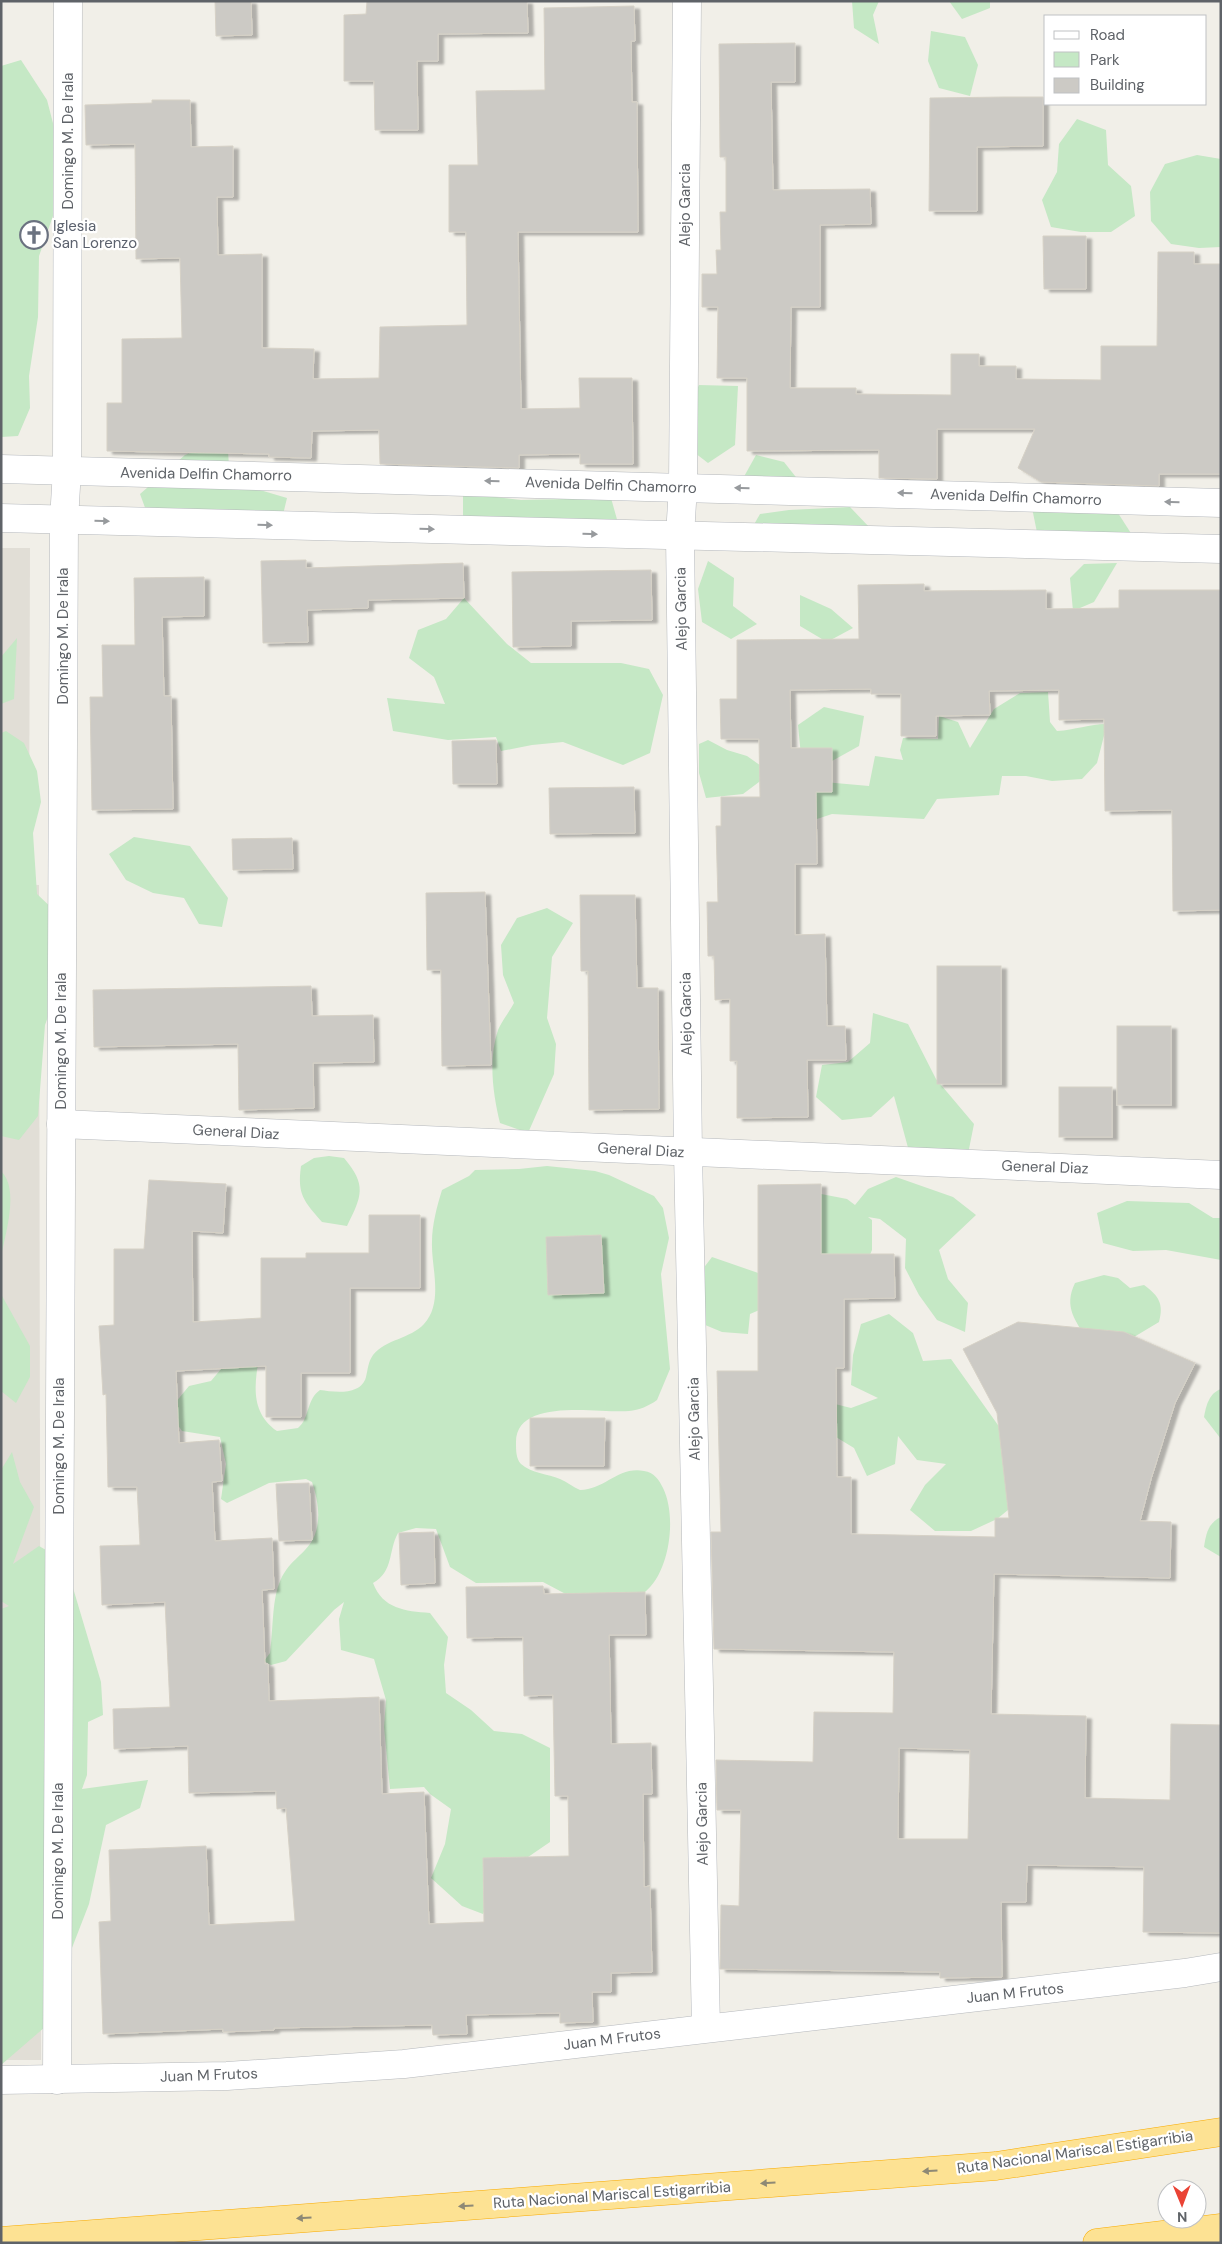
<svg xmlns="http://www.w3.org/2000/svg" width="1222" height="2244" viewBox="0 0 1222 2244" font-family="'DM Sans',sans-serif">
  <defs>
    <filter id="shadow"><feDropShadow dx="5.5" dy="3" stdDeviation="1" flood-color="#0004"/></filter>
  </defs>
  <rect width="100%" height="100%" fill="#f1efe8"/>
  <g fill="#e1ded6">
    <path d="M1 548H30L29 868H1Z"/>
    <path d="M1 884 39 885 41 2060H1Z"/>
  </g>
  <g fill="#c5e8c5">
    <path d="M852 1H879L873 15 879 44 854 28Z"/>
    <path d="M949 1H990V8L962 19Z"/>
    <path d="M931 31 965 37 978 65 970 96 939 88 928 61Z"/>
    <path d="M21 60 47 100 54 127 60 196 39 256 38 317 29 376 30 408 18 436 1 437V66Z"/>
    <path d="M1077 119 1106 130 1108 165 1131 186 1135 216 1111 232H1081L1051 227 1042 200 1057 172 1059 144Z"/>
    <path d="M1197 155 1221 159V247L1199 248 1171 244 1151 221 1150 192 1165 164Z"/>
    <path d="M699 385 738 386 735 445 708 463 682 443 685 413Z"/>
    <path d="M213 444 228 451 230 481 287 498 280 527 151 524 140 494 185 455Z"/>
    <path d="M756 455 784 462 799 481 741 482Z"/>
    <path d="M463 493 521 500 611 498 618 523H463Z"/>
    <path d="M850 507 871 529 748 535 760 514 789 510Z"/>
    <path d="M1032 508 1118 513 1134 538 1039 542Z"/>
    <path d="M708 561 734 578 733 606 757 624 731 639 702 622 698 589Z"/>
    <path d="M1117 563 1094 602 1073 611 1070 578 1084 564Z"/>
    <path d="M800 595 831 609 853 628 827 642 800 626Z"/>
    <path d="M464 598 507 644 531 663H621L649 669 663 695 650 753 623 765 563 742 532 745 501 751 496 737 448 740 393 731 387 698 445 704 434 677 409 658 418 630 446 619Z"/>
    <path d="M17 638 14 699 1 704V657Z"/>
    <path d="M1048 692 1050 722 1057 731C1075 730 1089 724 1107 724L1097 763 1082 779 1052 781 1026 776H1002L999 795 937 799 924 819 832 814 802 824 813 781 869 786 875 756 903 760 900 750 903 738 938 739 939 716 958 722 970 748 994 709 1020 693Z"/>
    <path d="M824 707 864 716 859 746 832 761 801 756 798 725Z"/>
    <path d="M6 731 24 743 37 771 41 802 33 833 37 894 58 914 56 995 45 1025 38 1116 19 1140 1 1136V733Z"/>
    <path d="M708 740 727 750 747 756 771 773 743 794 706 798 699 773V744Z"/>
    <path d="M134 837 190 846 228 898 222 927 199 924 184 898 153 893 126 880 109 854Z"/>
    <path d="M547 908 573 923 552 957 547 1018 556 1044 554 1074 528 1133 500 1123C493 1094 488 1060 498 1030 502 1021 509 1012 514 1003L503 975 501 945 517 918Z"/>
    <path d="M873 1013 908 1024 936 1079 974 1124 968 1154 910 1155 894 1096 871 1117 842 1120 816 1097 822 1065 848 1062 870 1043Z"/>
    <path d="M329 1156 344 1158C367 1185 362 1196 347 1226L322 1222C304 1201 297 1195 301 1166L314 1158Z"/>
    <path d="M547 1166 595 1171 609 1175 654 1196 663 1208 669 1238 661 1274 670 1369 657 1400C649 1406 639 1410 629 1411 602 1414 515 1396 516 1443 516 1450 516 1459 521 1464 531 1473 548 1474 560 1479 567 1482 573 1487 580 1490 605 1490 618 1466 644 1471 654 1472 659 1480 663 1488 677 1516 670 1572 645 1592L577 1600 543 1582 476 1583 450 1567 436 1529 416 1528 398 1533C388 1551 394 1571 373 1583 383 1609 405 1611 430 1613L448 1637 444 1665 446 1693 471 1710 494 1731 522 1734 550 1748V1842L499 1877 483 1914 462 1906 431 1878 445 1844 451 1809 430 1794 424 1787 390 1789 384 1727 386 1700 374 1659 341 1650 339 1619 344 1602 334 1610 286 1661 271 1665 264 1661 270 1653C273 1632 272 1602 279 1584 287 1561 305 1555 313 1539 322 1521 318 1500 312 1482L306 1479 269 1483 227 1503 221 1499 226 1464 220 1437 182 1431 177 1424 175 1403 189 1386 211 1381 221 1369 240 1368 236 1349 259 1358C254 1386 251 1413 277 1431L298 1428C310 1418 306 1400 320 1390 334 1392 361 1396 366 1377 368 1369 368 1362 373 1355 386 1339 410 1339 424 1324 444 1302 431 1267 432 1242 432 1225 437 1206 442 1190L469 1176 475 1170 519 1169Z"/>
    <path d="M1 1171C20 1189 5 1235 1 1257Z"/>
    <path d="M896 1177 953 1197 976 1215 939 1250 948 1279 968 1303 965 1332 937 1320 919 1295 905 1268 906 1239 880 1219 868 1217 872 1220V1250L860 1278 808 1272 816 1193 847 1199 855 1205 868 1189Z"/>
    <path d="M1127 1201 1189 1203 1213 1218H1221V1260L1166 1250 1133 1251 1103 1243 1097 1213Z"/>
    <path d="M712 1257 764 1275 776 1303 750 1314 748 1334 722 1332 698 1322 699 1274Z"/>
    <path d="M1104 1275 1118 1278 1130 1288 1144 1285C1159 1296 1164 1304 1159 1322L1119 1346 1088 1342C1076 1320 1063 1308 1075 1283Z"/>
    <path d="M1 1294 30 1346V1377L16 1403 1 1391Z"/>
    <path d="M889 1314 913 1333 923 1361 951 1359 1030 1470 1020 1500 997 1519 971 1531H935L910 1510 925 1485 946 1464 917 1460 898 1436 895 1464 867 1476 854 1448 826 1431 823 1401 851 1408 878 1398 851 1385 853 1355 861 1324Z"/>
    <path d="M1221 1389V1439L1204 1417C1206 1406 1209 1393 1221 1389Z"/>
    <path d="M12 1452 20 1482 34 1507 13 1564 39 1546 65 1561 101 1682 103 1715 88 1722 87 1775 82 1789 148 1780 140 1808 106 1825 89 1904 70 1953 60 2014 1 2065V1609L9 1606 1 1601V1470Z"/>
    <path d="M1221 1517V1557L1204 1547C1206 1534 1208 1523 1221 1517Z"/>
  </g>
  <g fill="#cccac5" stroke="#d6d1c6" fill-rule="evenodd" filter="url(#shadow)">
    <path d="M215 1H251L252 35 216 36Z"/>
    <path d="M367 1H527L528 33 438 34V61H417L418 130H375L374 81H344V15L366 14Z"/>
    <path d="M634 6 635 41H631L632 102H637L638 232H518L521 409 580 408 579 378H632L633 464H580V454L519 455V468L380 464 379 430 312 431 311 458 269 457V454L107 451V403H122V339L182 338 180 258 136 259 135 144 86 145 85 105 152 103V100H190L191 147 233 146V197H217L218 255 262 254V348L314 349 313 379 379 378 380 327 467 325 466 232H449V165H478L476 91 545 90 544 8Z"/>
    <path d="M795 43V82H771L773 190 870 189 871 224 820 225V307H791L790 388H856V394L951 395V354H979V366H1016V379L1101 380V346H1157L1158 252H1194V264H1221V474H1159V486L1041 482 1018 468 1035 429H937V479L879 478V450L747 451V378H717L718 307H702V274H717L716 250H721L720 212H726V157H720L719 44Z"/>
    <path d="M1004 97H1043V146L977 147V211H929L930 98Z"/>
    <path d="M1043 236H1086V289H1044Z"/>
    <path d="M306 560V568L463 563 464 598 368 600V608L307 610 308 642 263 643 261 561Z"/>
    <path d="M651 570 652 620 571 621V646L513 647 512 572Z"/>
    <path d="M204 577V616L162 617 164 696H171L173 809 92 810 90 697H103L102 645H135L134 578Z"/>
    <path d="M924 584V591L1046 590V609L1119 608V590H1221V910L1173 911 1172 810 1105 811 1104 719 1059 720V690L989 691 990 715 936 716V736H901V694H871V689L790 690 791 748H832V792H816L817 864H795V935L825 934 827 1026H845L846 1060H807L808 1117 737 1118V1061H730V999L715 1000 714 956H708L707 902H718L716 826H721V797H760L759 739H721L720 699H737V640L859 639 858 585Z"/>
    <path d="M496 740 497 784H453L452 741Z"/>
    <path d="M634 787 635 833 550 834 549 788Z"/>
    <path d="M292 838 293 869 233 870 232 839Z"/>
    <path d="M485 892 491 1065 442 1066 441 970H427L426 893Z"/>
    <path d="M580 895H635L637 988H658L659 1109 589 1110 588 971H581Z"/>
    <rect x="937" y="966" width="64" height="118"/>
    <path d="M311 986 312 1016 373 1015 374 1062 313 1063 314 1108 239 1110 238 1044 94 1047 93 990Z"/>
    <rect x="1117" y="1026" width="54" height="79"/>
    <rect x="1059" y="1087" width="53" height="50"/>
    <path d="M149 1180 226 1184 223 1233 192 1231 193 1322 261 1318V1258H306V1253H369V1215H420V1288H350V1373H301V1417H266V1366L176 1371 179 1443 219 1440 222 1481 212 1482 215 1541 272 1538 274 1589 262 1590 265 1664H268L269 1701 379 1697 382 1794 424 1792 429 1924 484 1922 483 1858 569 1856 568 1796H555L553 1695 524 1696 523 1637 467 1638 466 1587 543 1586 544 1594 645 1592 646 1635H609L610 1679 611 1744 651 1743 652 1794H643L644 1887 650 1886 652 1972 611 1973V1992H592L593 2022 560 2023V2013L466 2015 467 2034 433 2035 432 2025 274 2028V2030L223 2032V2029L103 2034 99 1922 111 1921 109 1850 206 1846 209 1925 295 1921 286 1808 277 1809 276 1791 189 1793 188 1746 114 1749 113 1709 170 1707 165 1602 102 1605 100 1546 140 1545 137 1487H108L106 1394 103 1395 99 1326 114 1325V1249H144Z"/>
    <path d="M821 1184V1254H894L895 1298 844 1299V1368H836L837 1477H851V1534L995 1537V1518H1009L997 1413 963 1349 1018 1322 1124 1332 1195 1363 1175 1403 1151 1479 1140 1521 1171 1522 1170 1578 994 1574 991 1714 1086 1716 1085 1798 1170 1800 1171 1724 1221 1725V1933L1143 1932 1144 1867 1027 1865 1026 1902H1001L1002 1977 940 1978V1972L720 1969 721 1905 739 1906 741 1810H717L716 1760 813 1762 814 1712 893 1713 894 1652 714 1649 711 1532H721L717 1371H758V1185ZM899 1748 970 1750 968 1839H898Z"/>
    <path d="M601 1235 604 1293 548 1295 546 1237Z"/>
    <path d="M530 1418H605L604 1466H530Z"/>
    <path d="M309 1483 312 1540 279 1541 276 1484Z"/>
    <path d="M434 1532 435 1583 401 1585 399 1533Z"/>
  </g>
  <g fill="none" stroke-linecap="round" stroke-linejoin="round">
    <defs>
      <g id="street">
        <path d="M687 1 683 486 680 536 688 1152 706 2028"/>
        <path d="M1 469 1221 503"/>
        <path d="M1 518 1221 549"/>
        <path d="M61 1124 1221 1175"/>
        <path d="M1 2080 227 2076 404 2064 1185 1973 1221 1967"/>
        <path d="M57 2080 64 520 67 470 68 1"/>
      </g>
      <g id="highway">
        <path d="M1 2241 996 2166 1221 2132"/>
        <path d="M1097 2243 1221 2228"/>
      </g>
    </defs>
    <use href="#street" stroke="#b5b8bc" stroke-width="29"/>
    <use href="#highway" stroke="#f9ab00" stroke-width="29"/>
    <use href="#street" stroke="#fff" stroke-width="28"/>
    <use href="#highway" stroke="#fde293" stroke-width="28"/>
  </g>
  <defs><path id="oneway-solid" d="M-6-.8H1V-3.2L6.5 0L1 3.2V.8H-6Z" transform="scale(1.25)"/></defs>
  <g fill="#979a9d">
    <use href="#oneway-solid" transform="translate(492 481) rotate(-179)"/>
    <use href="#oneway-solid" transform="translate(742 488) rotate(-178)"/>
    <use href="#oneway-solid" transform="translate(905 493) rotate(-178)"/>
    <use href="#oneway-solid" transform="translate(1172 502) rotate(-178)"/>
    <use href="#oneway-solid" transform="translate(102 521) rotate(1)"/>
    <use href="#oneway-solid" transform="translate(265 525) rotate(1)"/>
    <use href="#oneway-solid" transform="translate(427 529) rotate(1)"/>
    <use href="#oneway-solid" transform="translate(590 534) rotate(1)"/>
  </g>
  <g fill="#8e8975">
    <use href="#oneway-solid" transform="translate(930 2171) rotate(176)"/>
    <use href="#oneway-solid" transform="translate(768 2183) rotate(176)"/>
    <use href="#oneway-solid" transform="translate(466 2206) rotate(176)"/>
    <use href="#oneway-solid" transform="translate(304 2218) rotate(176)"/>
  </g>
  <defs>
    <symbol id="church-ring" viewBox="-11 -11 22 22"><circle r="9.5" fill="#fff" stroke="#6b7280" stroke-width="1.5"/><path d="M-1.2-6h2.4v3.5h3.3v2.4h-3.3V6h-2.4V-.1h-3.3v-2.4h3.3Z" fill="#6b7280"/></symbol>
  </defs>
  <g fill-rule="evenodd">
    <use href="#church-ring" x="18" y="219" width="32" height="32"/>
  </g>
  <g text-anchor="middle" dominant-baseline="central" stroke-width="4.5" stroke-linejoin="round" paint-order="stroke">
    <g font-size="15" fill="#5f6368" stroke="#fff">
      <text transform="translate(68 141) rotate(-90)">Domingo M. De Irala</text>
      <text transform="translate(685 205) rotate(-90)">Alejo Garcia</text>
      <text transform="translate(206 474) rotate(1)">Avenida Delfin Chamorro</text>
      <text transform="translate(611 485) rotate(2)">Avenida Delfin Chamorro</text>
      <text transform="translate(1016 497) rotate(2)">Avenida Delfin Chamorro</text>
      <text transform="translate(681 609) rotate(-91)">Alejo Garcia</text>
      <text transform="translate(63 636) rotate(-90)">Domingo M. De Irala</text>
      <text transform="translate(686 1014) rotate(-91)">Alejo Garcia</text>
      <text transform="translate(61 1041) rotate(-90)">Domingo M. De Irala</text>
      <text transform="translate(236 1132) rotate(3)">General Diaz</text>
      <text transform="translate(641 1150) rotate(3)">General Diaz</text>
      <text transform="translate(1045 1167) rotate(2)">General Diaz</text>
      <text transform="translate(694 1419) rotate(-91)">Alejo Garcia</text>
      <text transform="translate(59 1446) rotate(-90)">Domingo M. De Irala</text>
      <text transform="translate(702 1824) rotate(-91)">Alejo Garcia</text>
      <text transform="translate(58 1851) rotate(-90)">Domingo M. De Irala</text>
      <text transform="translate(1015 1993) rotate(-6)">Juan M Frutos</text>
      <text transform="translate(612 2039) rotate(-7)">Juan M Frutos</text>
      <text transform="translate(209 2075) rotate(-2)">Juan M Frutos</text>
      <text transform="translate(1075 2152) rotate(-8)">Ruta Nacional Mariscal Estigarribia</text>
      <text transform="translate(612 2195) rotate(-4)">Ruta Nacional Mariscal Estigarribia</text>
    </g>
    <g font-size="15" fill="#5b616d" stroke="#fff" text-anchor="start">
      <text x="53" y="226">Iglesia<tspan x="53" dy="17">San Lorenzo</tspan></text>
    </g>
  </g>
  <rect width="1222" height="2244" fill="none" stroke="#5f6368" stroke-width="5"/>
  <rect x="1044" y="15" width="162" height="90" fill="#ffffff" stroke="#bfc1c3"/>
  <rect x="1054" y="31" width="25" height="8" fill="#ffffff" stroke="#bfc1c3"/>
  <text x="1090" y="40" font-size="15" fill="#5f6368">Road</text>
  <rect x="1054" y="52" width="25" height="15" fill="#c5e8c5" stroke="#bfc1c3"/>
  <text x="1090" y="65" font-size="15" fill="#5f6368">Park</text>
  <rect x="1054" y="78" width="25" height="15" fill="#cccac5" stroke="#bfc1c3"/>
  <text x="1090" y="90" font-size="15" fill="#5f6368">Building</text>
  <g transform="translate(1182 2204) rotate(179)"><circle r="24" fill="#ffffff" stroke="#bfc1c3"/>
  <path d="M0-4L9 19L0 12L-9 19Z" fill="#ea4335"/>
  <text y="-8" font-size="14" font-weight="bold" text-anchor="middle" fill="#5f6368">N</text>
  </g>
</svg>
